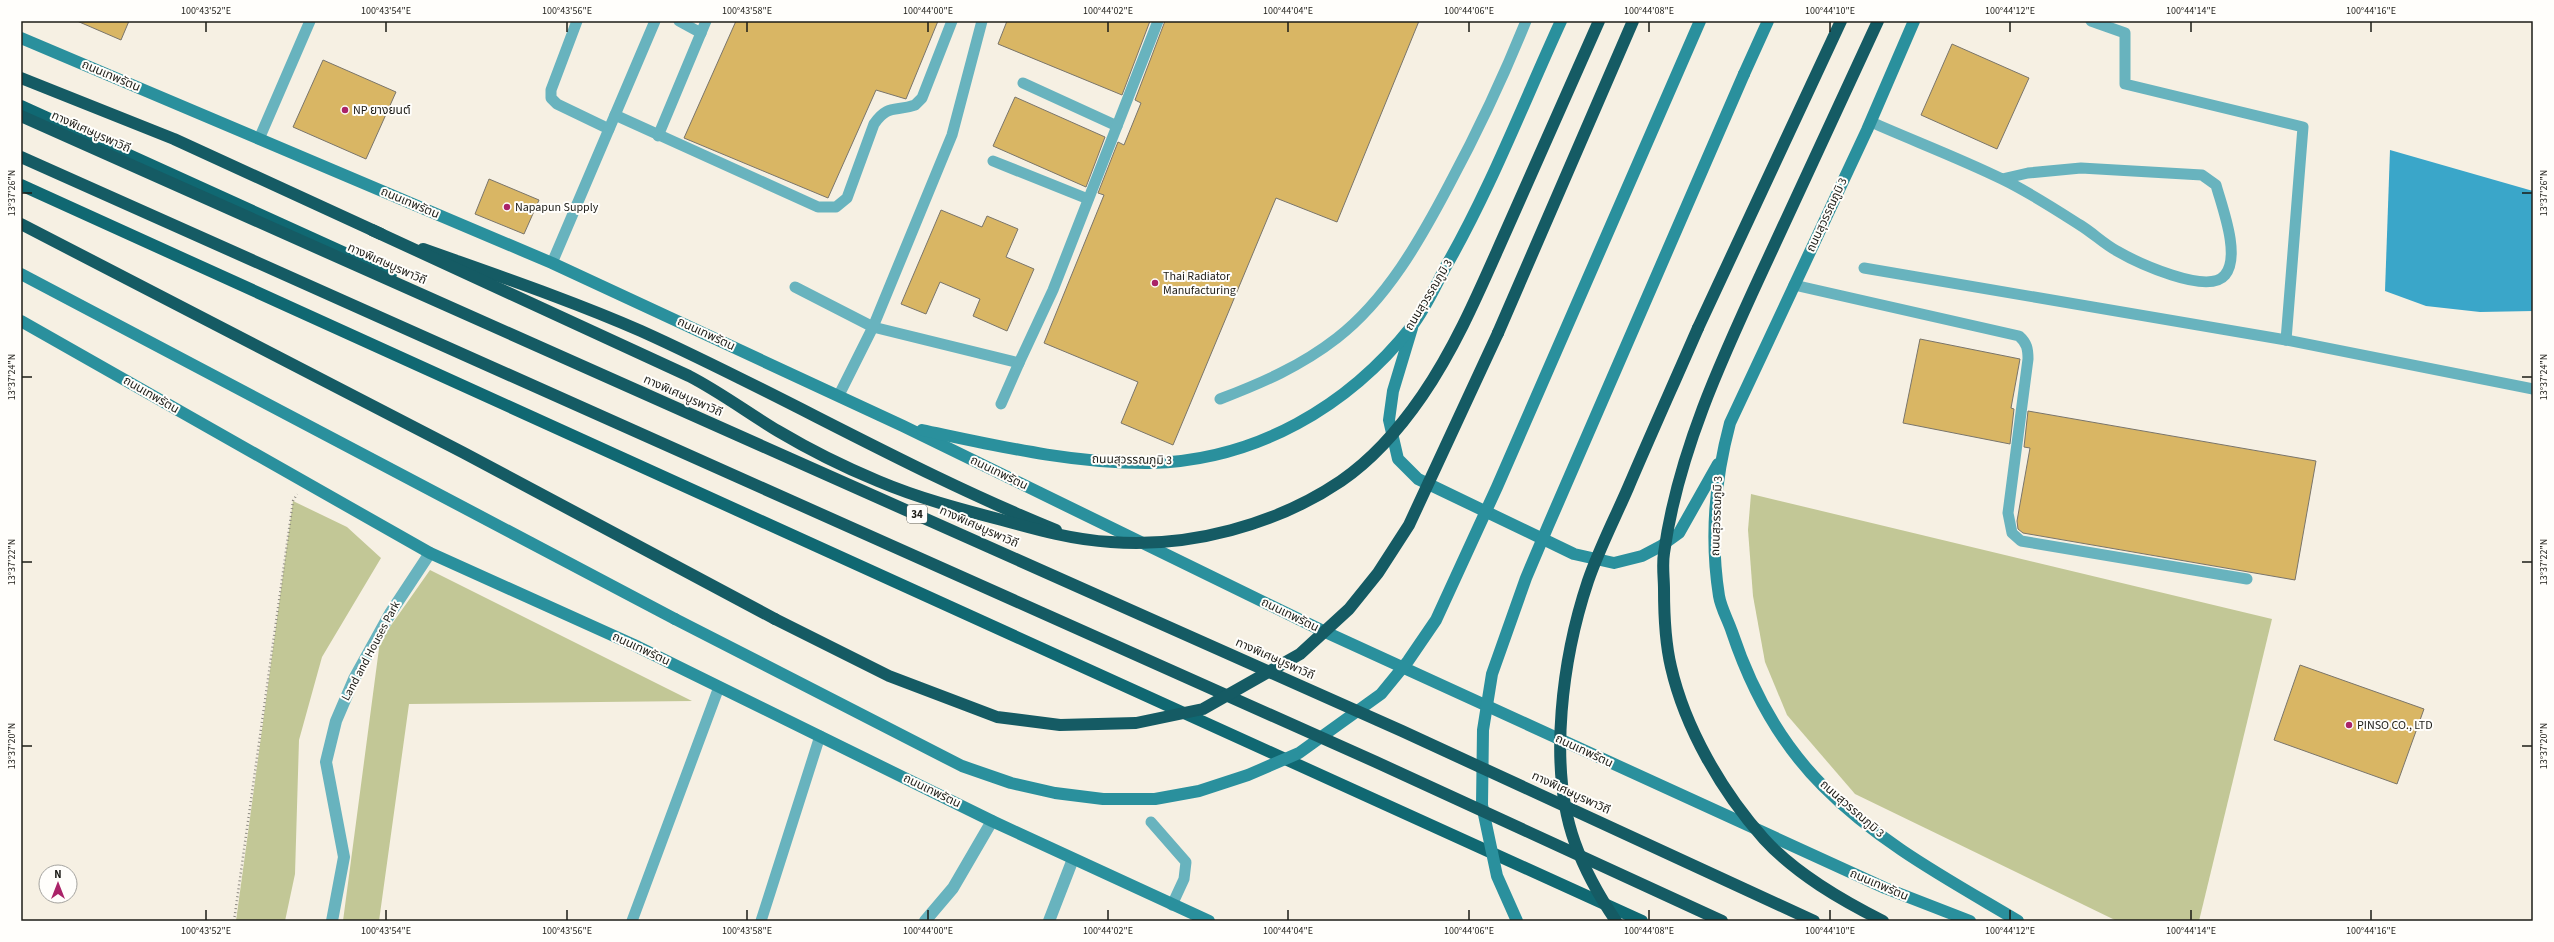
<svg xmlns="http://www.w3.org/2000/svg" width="2554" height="942" viewBox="0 0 2554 942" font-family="'Source Sans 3','Noto Sans Thai',sans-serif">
  <rect width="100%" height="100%" fill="#f6f0e3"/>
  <g fill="#c2c796">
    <path d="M1751 494 2272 619 2199 921H2117L1855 794 1787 715 1765 662 1753 596 1748 530Z"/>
    <path d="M293 501 347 527 381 558 322 657 299 740 295 874 285 921H236Z"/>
    <path d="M430 570 692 701 409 704 379 921H343L380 641Z"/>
  </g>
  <path fill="#3aa6c9" d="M2390 150 2533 191V311L2480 312 2426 306 2385 291Z"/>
  <g fill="#d9b664" stroke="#7a756a">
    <path d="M77 21H129L121 40Z"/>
    <path d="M736 21H938L906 99 876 90 828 198 684 138Z"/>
    <path d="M1007 21H1150L1122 95 998 44Z"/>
    <path d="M1165 21H1419L1337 222 1276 198 1173 445 1121 423 1138 382 1044 343 1104 195 1098 193 1118 142 1124 145 1141 103 1135 100Z"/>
    <path d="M1952 44 2029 78 1997 149 1921 115Z"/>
    <path d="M323 60 396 92 366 159 293 127Z"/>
    <path d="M1015 97 1105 137 1086 187 993 146Z"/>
    <path d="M489 179 539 200 524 234 475 214Z"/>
    <path d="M941 210 982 227 987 216 1018 229 1006 257 1034 269 1007 331 973 316 980 299 940 282 926 314 901 304Z"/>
    <path d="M1920 339 2020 359 2011 408 2014 409 2010 444 1903 423Z"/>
    <path d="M2028 411 2316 461 2295 580 2023 533 2018 529 2017 521 2030 448 2024 447Z"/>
    <path d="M2300 665 2424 709 2397 784 2274 740Z"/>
  </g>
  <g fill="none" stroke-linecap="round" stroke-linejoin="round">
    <path stroke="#8d8a81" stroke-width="2.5" stroke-dasharray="1 3" stroke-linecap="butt" d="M234 921 293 501 297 494"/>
    <g stroke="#68b3be" stroke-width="11">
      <path d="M577 21 551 90V98L557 104 609 129"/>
      <path d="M679 21 701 33"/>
      <path d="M1023 83 1117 126"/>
      <path d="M615 115 818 207H836L847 198 874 124C888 104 895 112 915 105L922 98 952 21"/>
      <path d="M1871 122C1914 141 1959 158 2002 179 2029 192 2055 209 2080 225 2093 233 2104 244 2117 251 2136 262 2208 296 2225 275 2241 256 2222 207 2216 185L2202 175 2081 168 2028 173 2002 179"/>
      <path d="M658 136 706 21"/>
      <path d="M259 139 310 21"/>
      <path d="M993 161 1088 199"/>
      <path d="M552 263 655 21"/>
      <path d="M1864 268 2286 340 2303 127 2125 84V33L2091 21"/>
      <path d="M1794 285 2019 336C2027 343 2028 349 2028 359L2008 513 2012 533 2021 541 2247 579"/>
      <path d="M795 287 873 327 1019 363 1053 290 1158 21"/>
      <path d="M2286 340 2533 389"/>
      <path d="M839 395 873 327 952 135 982 21"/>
      <path d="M1220 399C1262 383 1301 366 1337 338 1387 299 1420 240 1449 185 1478 131 1503 78 1526 21"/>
      <path d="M1001 404 1019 363"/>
      <path d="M1151 822 1186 862 1184 879 1172 905"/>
      <path d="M632 921 719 687"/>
      <path d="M761 921 820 736"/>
    </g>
    <g stroke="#68b3be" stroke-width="12">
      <path d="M332 921 344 857 326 762 336 721 354 679 391 612 430 553"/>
      <path d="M925 921 953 888 992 821"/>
      <path d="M1049 921 1073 859"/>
    </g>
    <g stroke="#2a909d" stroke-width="12">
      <path d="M1914 21 1867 130 1730 423C1715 479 1710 539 1719 596 1721 608 1728 620 1732 632 1751 689 1780 743 1823 786 1879 843 1951 881 2018 921"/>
      <path d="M21 38 552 263 903 426 1321 630 1885 888 1970 921"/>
      <path d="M1744 74 1768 21"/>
      <path d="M21 274 675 619"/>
      <path d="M21 321 430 553 634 645 992 821 1209 921"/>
      <path d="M1412 328 1393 391 1389 420 1398 459 1418 479 1574 554 1614 563 1642 556 1661 546 1679 533 1718 464"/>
      <path d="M922 430C998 446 1074 464 1152 463 1256 460 1348 407 1412 326 1425 309 1435 287 1445 268 1490 190 1523 104 1561 21"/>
    </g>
    <g stroke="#106872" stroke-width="12">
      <path d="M21 106 391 274"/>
      <path d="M21 185 1642 921"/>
    </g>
    <g stroke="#155b64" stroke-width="12">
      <path d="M21 78 174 139 381 234"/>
      <path d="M21 224 464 453 775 619"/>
      <path d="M423 249C496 275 570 300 641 331 781 394 914 473 1056 530"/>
      <path d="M1698 328 1841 21"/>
      <path d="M1498 333 1633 21"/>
    </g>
    <g stroke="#2a909d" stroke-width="12">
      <path d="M675 619 962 766 1011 783 1055 793 1103 799H1155L1199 791 1248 775 1299 753 1381 694 1408 661 1436 620 1497 487 1700 21"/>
      <path d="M1517 921 1497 876 1482 805 1483 730 1492 674 1526 578 1548 526 1744 74"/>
    </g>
    <g stroke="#155b64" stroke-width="12">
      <path d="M1878 21C1841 101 1804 181 1767 261 1724 354 1678 451 1664 553 1662 565 1664 578 1664 589 1664 615 1665 642 1671 667 1685 728 1722 792 1764 839 1796 874 1841 900 1883 921"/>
      <path d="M21 116 1402 731 1814 921"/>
      <path d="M21 157 1376 762 1722 921"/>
      <path d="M372 230 689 376C720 392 748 413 778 431 810 450 844 467 878 481 918 498 960 509 1002 520 1038 530 1074 540 1111 542 1189 548 1276 525 1341 481 1373 459 1400 428 1422 396 1457 345 1481 287 1506 231 1537 161 1568 91 1599 21"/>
      <path d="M775 619 889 676 997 717 1060 725 1136 723 1203 709 1300 654 1349 609 1378 573 1409 525 1498 333"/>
      <path d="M1616 921C1599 896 1585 871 1575 843 1547 766 1563 656 1588 581 1599 549 1615 518 1628 488 1651 434 1675 381 1698 328"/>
    </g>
  </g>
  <path fill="none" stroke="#1d1c17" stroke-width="1.5" d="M206 22V32M386 22V32M567 22V32M747 22V32M928 22V32M1108 22V32M1288 22V32M1469 22V32M1649 22V32M1830 22V32M2010 22V32M2191 22V32M2371 22V32M22 193H32M2522 193H2532M22 377H32M2522 377H2532M22 562H32M2522 562H2532M22 746H32M2522 746H2532M206 910V920M386 910V920M567 910V920M747 910V920M928 910V920M1108 910V920M1288 910V920M1469 910V920M1649 910V920M1830 910V920M2010 910V920M2191 910V920M2371 910V920"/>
  <g fill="#aa2368" stroke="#fffefb" stroke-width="1.5">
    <circle cx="345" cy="110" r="4"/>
    <circle cx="507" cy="207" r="4"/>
    <circle cx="1155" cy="283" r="4"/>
    <circle cx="2349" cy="725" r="4"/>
  </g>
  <g text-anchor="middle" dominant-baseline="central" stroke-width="4" stroke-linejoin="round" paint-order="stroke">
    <rect fill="#fffefb" stroke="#61605b" stroke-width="1" x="907" y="505" width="20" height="18" rx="3"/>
    <g font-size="11" font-weight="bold" fill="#1d1c17">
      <text x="917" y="514">34</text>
    </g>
    <g font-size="12" fill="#1d1c17" stroke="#fffefb">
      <text transform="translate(111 76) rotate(23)">ถนนเทพรัตน</text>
      <text transform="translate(91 132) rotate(24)">ทางพิเศษบูรพาวิถี</text>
      <text transform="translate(410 203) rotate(23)">ถนนเทพรัตน</text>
      <text transform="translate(1827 215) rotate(-65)">ถนนสุวรรณภูมิ 3</text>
      <text transform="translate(387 264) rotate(24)">ทางพิเศษบูรพาวิถี</text>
      <text transform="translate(1429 295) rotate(-59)">ถนนสุวรรณภูมิ 3</text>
      <text transform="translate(706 334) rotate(25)">ถนนเทพรัตน</text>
      <text transform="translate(151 395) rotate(30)">ถนนเทพรัตน</text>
      <text transform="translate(683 396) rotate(24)">ทางพิเศษบูรพาวิถี</text>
      <text transform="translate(1132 460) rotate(1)">ถนนสุวรรณภูมิ 3</text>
      <text transform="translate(999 473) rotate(26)">ถนนเทพรัตน</text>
      <text transform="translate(1717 516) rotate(-88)">ถนนสุวรรณภูมิ 3</text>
      <text transform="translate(979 527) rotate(24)">ทางพิเศษบูรพาวิถี</text>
      <text transform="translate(1290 615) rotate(26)">ถนนเทพรัตน</text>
      <text transform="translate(641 649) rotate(25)">ถนนเทพรัตน</text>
      <text transform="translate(371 651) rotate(-62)">Land and Houses Park</text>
      <text transform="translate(1275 659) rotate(24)">ทางพิเศษบูรพาวิถี</text>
      <text transform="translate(1584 751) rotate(25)">ถนนเทพรัตน</text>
      <text transform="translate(932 791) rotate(26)">ถนนเทพรัตน</text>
      <text transform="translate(1571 793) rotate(25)">ทางพิเศษบูรพาวิถี</text>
      <text transform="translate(1852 809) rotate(41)">ถนนสุวรรณภูมิ 3</text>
      <text transform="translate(1879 885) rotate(23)">ถนนเทพรัตน</text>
    </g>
    <g font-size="12" fill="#1d1c17" stroke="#fffefb" text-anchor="start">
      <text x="353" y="110">NP ยางยนต์</text>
      <text x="515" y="207">Napapun Supply</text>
      <text x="1163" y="276">Thai Radiator<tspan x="1163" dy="14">Manufacturing</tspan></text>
      <text x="2357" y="725">PINSO CO., LTD</text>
    </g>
  </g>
  <rect width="2554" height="942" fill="none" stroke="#fffefb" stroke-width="44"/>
  <g transform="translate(58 884)"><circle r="19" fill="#fffefb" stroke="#a5a4a0"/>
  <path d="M0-3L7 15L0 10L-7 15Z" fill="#aa2368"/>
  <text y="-6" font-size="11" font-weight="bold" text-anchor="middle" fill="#1d1c17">N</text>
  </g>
  <rect x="22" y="22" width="2510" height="898" fill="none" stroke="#1d1c17" stroke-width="1.5"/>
  <g font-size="10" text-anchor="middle" fill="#1d1c17">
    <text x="206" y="14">100°43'52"E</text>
    <text x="386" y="14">100°43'54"E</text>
    <text x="567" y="14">100°43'56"E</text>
    <text x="747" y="14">100°43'58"E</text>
    <text x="928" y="14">100°44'00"E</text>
    <text x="1108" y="14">100°44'02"E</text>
    <text x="1288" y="14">100°44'04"E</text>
    <text x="1469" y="14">100°44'06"E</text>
    <text x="1649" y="14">100°44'08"E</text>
    <text x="1830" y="14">100°44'10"E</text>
    <text x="2010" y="14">100°44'12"E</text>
    <text x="2191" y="14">100°44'14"E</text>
    <text x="2371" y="14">100°44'16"E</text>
    <text transform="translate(11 193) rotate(-90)" y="4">13°37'26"N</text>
    <text transform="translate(2543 193) rotate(-90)" y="4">13°37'26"N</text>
    <text transform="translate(11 377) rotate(-90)" y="4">13°37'24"N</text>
    <text transform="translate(2543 377) rotate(-90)" y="4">13°37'24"N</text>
    <text transform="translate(11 562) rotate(-90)" y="4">13°37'22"N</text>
    <text transform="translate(2543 562) rotate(-90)" y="4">13°37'22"N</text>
    <text transform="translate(11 746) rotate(-90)" y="4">13°37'20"N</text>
    <text transform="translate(2543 746) rotate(-90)" y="4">13°37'20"N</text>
    <text x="206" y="934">100°43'52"E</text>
    <text x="386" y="934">100°43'54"E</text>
    <text x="567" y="934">100°43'56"E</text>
    <text x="747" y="934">100°43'58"E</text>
    <text x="928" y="934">100°44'00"E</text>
    <text x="1108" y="934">100°44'02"E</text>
    <text x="1288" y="934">100°44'04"E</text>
    <text x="1469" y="934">100°44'06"E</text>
    <text x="1649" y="934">100°44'08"E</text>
    <text x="1830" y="934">100°44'10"E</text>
    <text x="2010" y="934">100°44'12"E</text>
    <text x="2191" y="934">100°44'14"E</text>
    <text x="2371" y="934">100°44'16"E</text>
  </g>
</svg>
